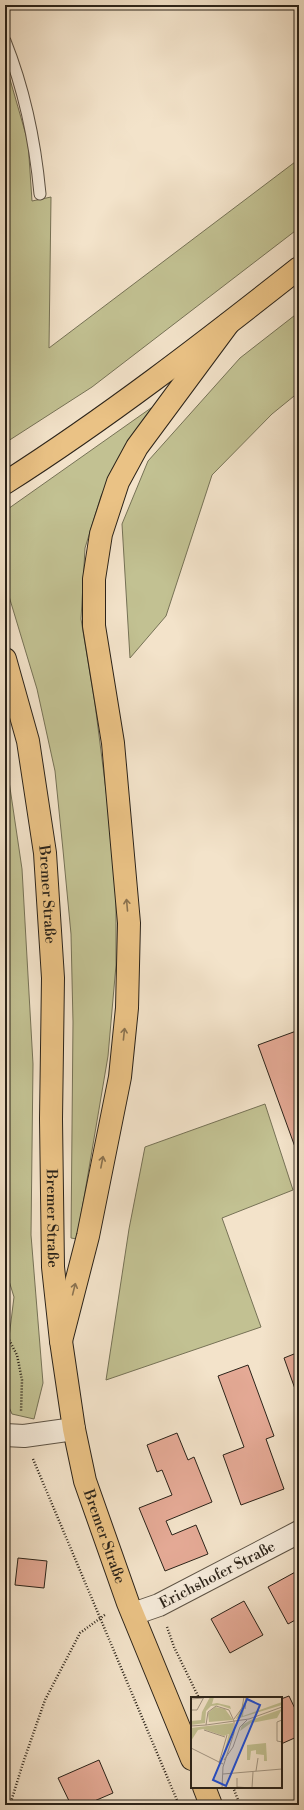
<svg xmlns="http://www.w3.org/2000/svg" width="304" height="1810" viewBox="0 0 304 1810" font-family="'Libre Bodoni',serif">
  <rect width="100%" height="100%" fill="#f3e3ca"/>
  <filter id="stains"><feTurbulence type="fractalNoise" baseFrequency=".005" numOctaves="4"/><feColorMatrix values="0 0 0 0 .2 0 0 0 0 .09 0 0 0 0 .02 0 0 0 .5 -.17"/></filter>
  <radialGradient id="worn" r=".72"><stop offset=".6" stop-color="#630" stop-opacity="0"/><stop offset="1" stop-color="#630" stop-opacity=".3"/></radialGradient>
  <g fill="#c2c192" stroke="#767256">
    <path d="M5 62 28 142 32 201 51 197 49 348 299 159V228L92 387 5 443Z"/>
    <path d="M299 312V392L272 414 212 475 166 616 130 658 122 524 148 461 240 358Z"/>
    <path d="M151 408 154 409 120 458 101 496 85 548 81 619 95 704 109 814 116 898V965L108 1056 77 1239 71 1238 73 1022 71 934 63 850 55 771 37 689 5 583V511Z"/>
    <path d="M5 754 22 869 33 1064 31 1235 43 1383 34 1419 12 1414 5 1398V1370L14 1297 5 1268Z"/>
    <path d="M265 1104 293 1190 222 1218 261 1327 106 1380 129 1229 145 1147Z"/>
  </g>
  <g fill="#e5aa96" stroke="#2b2319">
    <path d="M299 1030V1158L258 1045Z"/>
    <path d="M299 1352V1400L284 1358Z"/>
    <path d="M248 1365 274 1436 266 1439 284 1489 241 1505 223 1455 244 1447 218 1376Z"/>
    <path d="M177 1433 188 1460 194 1457 212 1502 166 1521 172 1535 196 1525 208 1554 165 1571 139 1508 172 1495 162 1470 157 1472 147 1445Z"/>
    <path d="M18 1558 47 1561 44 1588 15 1585Z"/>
    <path d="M299 1570V1618L288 1624 268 1587Z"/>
    <path d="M244 1601 263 1635 230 1653 211 1619Z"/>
    <path d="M289 1696 299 1717V1736L281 1744V1699Z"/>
    <path d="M99 1760 113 1793 85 1805H71L58 1778Z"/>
    <path d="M299 1800V1805H286Z"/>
  </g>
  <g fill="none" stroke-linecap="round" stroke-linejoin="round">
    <defs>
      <path id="service" d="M5 41C25 91 35 140 40 194"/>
      <g id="minor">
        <path d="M5 1435 24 1436 74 1429"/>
        <path id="s1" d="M133 1614 159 1605 299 1532"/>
      </g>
      <g id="primary">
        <path id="s2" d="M5 659 28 741 45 853 53 978 51 1119 53 1267 61 1341 74 1429 85 1481 128 1603 192 1759"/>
        <path d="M204 1787 211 1805"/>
      </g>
      <g id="trunk">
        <path d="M5 483C107 418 204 343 299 268"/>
        <path d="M61 1341 88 1236 120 1077 127 1008 129 923 113 743 94 626V579L101 534 118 482 137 447 228 324"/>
      </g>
    </defs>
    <use href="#service" stroke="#5d5345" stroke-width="13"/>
    <use href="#minor" stroke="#5d5345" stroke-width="24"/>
    <use href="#primary" stroke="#2b2319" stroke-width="24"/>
    <use href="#trunk" stroke="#2b2319" stroke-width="24"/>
    <g stroke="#2b2319" stroke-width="2.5" stroke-dasharray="1 2" stroke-linecap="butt">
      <path d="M5 1332 17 1355 22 1380 21 1412"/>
      <path d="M33 1459 179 1805"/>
      <path d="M167 1627 174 1647 199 1698"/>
      <path d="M233 1787 240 1805"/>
      <path d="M10 1805 23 1763 45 1700 80 1633 106 1614"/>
    </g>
    <use href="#service" stroke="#f7eddd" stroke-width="11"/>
    <use href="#minor" stroke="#f7eddd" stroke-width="22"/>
    <use href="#primary" stroke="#eac285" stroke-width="22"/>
    <use href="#trunk" stroke="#eac285" stroke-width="22"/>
  </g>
  <defs><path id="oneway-shaft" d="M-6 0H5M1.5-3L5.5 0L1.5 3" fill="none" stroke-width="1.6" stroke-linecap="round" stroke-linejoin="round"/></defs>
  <g stroke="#8a724f">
    <use href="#oneway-shaft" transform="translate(127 905) rotate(-95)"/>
    <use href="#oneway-shaft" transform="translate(124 1034) rotate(-84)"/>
    <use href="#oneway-shaft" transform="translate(102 1162) rotate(-79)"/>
    <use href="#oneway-shaft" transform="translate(74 1289) rotate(-76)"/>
  </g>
  <g text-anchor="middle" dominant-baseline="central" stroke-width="3.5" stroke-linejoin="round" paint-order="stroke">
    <g font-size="15" fill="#2b2319" stroke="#f7eddd">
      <text stroke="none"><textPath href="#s2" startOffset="240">Bremer Straße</textPath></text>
      <text stroke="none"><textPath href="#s2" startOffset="564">Bremer Straße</textPath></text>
      <text stroke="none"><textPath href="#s2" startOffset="888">Bremer Straße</textPath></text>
      <text stroke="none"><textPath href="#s1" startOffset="93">Erichshofer Straße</textPath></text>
    </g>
  </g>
  <g transform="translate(191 1697)">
    <rect width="91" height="91" fill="#f3e3ca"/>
    <path d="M19 0H23L21 7 26 6 39 9 40 12 28 8 20 9 15 14 14 26 0 28V24L10 23 11 15ZM54 3 52 19 91 5V8L45 22ZM24 10 34 12 42 23 18 25 17 16ZM91 12 86 21 60 26 49 34 51 28 60 23ZM42 26V34L30 66 38 37 33 39 12 32 7 33 0 44V31ZM75 46 76 64H73V58L65 57V53L60 54 59 63H56V48Z" fill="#c2c192"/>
    <path fill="none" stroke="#a39683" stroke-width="1" d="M0 2 12 1M54 12 55 0M0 13H6L13 0M43 22 51 11 53 0M91 23 86 25V44L91 45M15 28 17 15 25 9 38 13 43 24V36L32 70 31 91M15 28 58 22 91 10M0 29 15 28M13 33 34 40M0 51 32 67M33 63 42 50 49 30 56 23M28 66 36 38M65 74 67 61M62 75 61 91H65M32 77 91 72M46 81V90L61 91"/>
    <path fill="#1d4ed8" fill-opacity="0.15" stroke="#1d4ed8" stroke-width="2" d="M56 2 69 8 35 89 22 83Z"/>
    <rect width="91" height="91" fill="none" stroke="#2b2319" stroke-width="2"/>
  </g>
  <rect width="304" height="1810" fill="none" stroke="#f3e3ca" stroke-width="20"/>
  <rect x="6" y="6" width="292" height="1798" fill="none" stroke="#2b2319" stroke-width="2"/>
  <rect x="10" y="10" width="284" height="1790" fill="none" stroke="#2b2319"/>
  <rect width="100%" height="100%" filter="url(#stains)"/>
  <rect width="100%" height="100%" fill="url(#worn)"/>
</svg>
